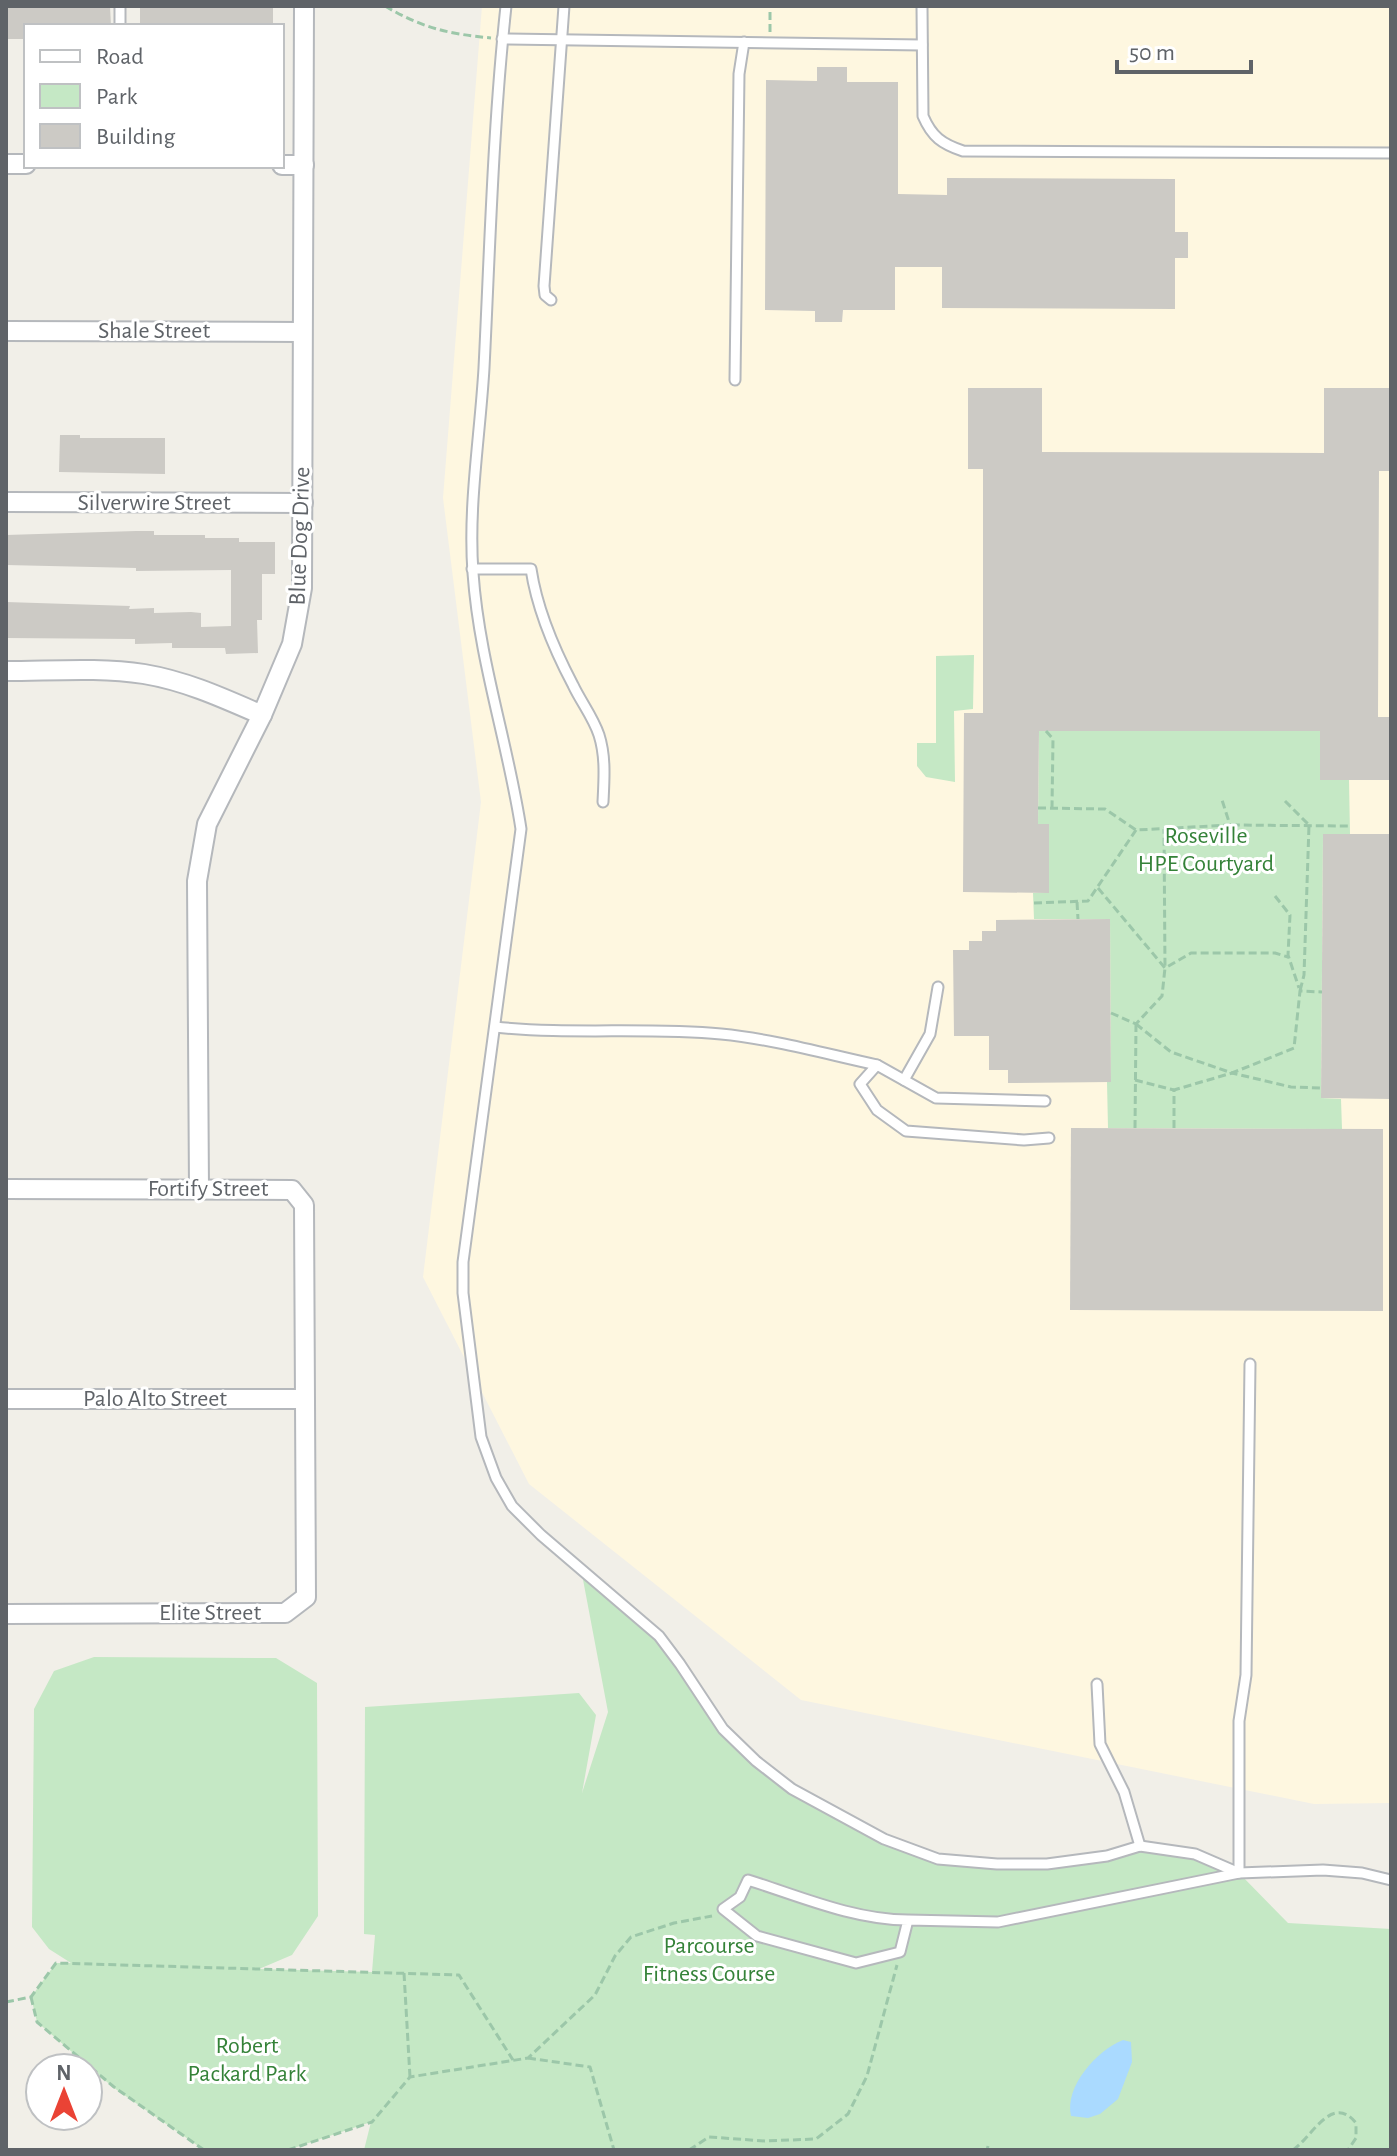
<svg xmlns="http://www.w3.org/2000/svg" width="1397" height="2156" viewBox="0 0 1397 2156" font-family="'Alegreya Sans',sans-serif">
  <rect width="100%" height="100%" fill="#f1efe8"/>
  <path fill="#fef7e0" d="M482 6H1391V1803L1314 1804 801 1700 529 1484 423 1277 481 802 443 498Z"/>
  <g fill="#c5e8c5">
    <path d="M974 655 973 709 954 711 955 782 926 777 917 766V743H936V656Z"/>
    <path d="M1039 730 1320 731V780H1349L1350 834H1323L1321 1098 1341 1099 1342 1129 1108 1128 1107 1082H1111L1110 919H1034L1033 893 1049 892V824H1038Z"/>
    <path d="M581 1569 659 1636 700 1696 756 1761 842 1817 938 1859 1047 1864 1140 1846 1195 1854 1239 1873 1288 1923 1391 1929V2150H364L371 2122 288 2150H204L114 2088 37 2022 31 1997 56 1963H71L49 1949 32 1927 34 1709 54 1671 94 1657 276 1658 317 1683 318 1916 292 1955 259 1969 372 1972 375 1935 364 1934 365 1707 579 1693 596 1715 582 1793 608 1712Z"/>
  </g>
  <path fill="#aadaff" d="M1123 2040 1131 2042 1132 2062 1118 2099 1100 2114 1088 2118 1071 2116C1064 2087 1097 2050 1123 2040Z"/>
  <g fill="#cccac5">
    <path d="M6 6H110L111 26H26V39H6Z"/>
    <rect x="140" y="6" width="133" height="20"/>
    <path d="M817 67H847V82H898V194L947 195V178L1175 179V232H1188V258H1175V309L942 308V267H895V310H843L842 322H815V311L765 310 766 80 817 81Z"/>
    <path d="M968 388H1042V452L1324 453V388H1391V471H1379L1378 717H1391V780H1320V731H1039L1038 824H1049V893L963 892 964 713H983V469H968Z"/>
    <path d="M60 435H80V438H165V474L59 472Z"/>
    <path d="M136 531H154V535H205V538H239V542H275V574H262V620H257L258 653 226 654 225 648H172V643L135 644V639L6 638V602L130 606 129 609 154 608V613L191 612 201 613V627L231 626V570L136 571V568L6 565V535Z"/>
    <path d="M1323 834H1391V1099L1321 1098Z"/>
    <path d="M1110 919 1111 1082 1008 1083V1070H989V1036H954L953 950H969V941H982V931H996V920Z"/>
    <path d="M1071 1128 1383 1129V1311L1070 1310Z"/>
  </g>
  <g fill="none" stroke-linecap="round" stroke-linejoin="round">
    <defs>
      <g id="lane">
        <path d="M120 6V26"/>
        <path d="M506 6C493 126 490 247 484 368 480 437 468 505 473 573 479 660 508 743 521 829L463 1262V1293L481 1437 496 1478 512 1506 541 1535 659 1636 680 1664 723 1729 756 1761 792 1789 884 1839 938 1859 997 1864H1047L1107 1856 1140 1846 1195 1854 1239 1873 1323 1870 1362 1873 1391 1880"/>
        <path d="M922 6 923 116C932 137 942 144 963 151L1391 153"/>
        <path d="M502 39 922 45"/>
        <path d="M551 300 545 295 544 286 564 6"/>
        <path d="M735 380 739 74 744 42"/>
        <path d="M472 569H531C537 609 554 649 573 685 581 702 593 717 599 735 606 757 604 780 603 802"/>
        <path d="M495 1027C570 1035 646 1027 721 1034 773 1039 826 1054 877 1065L860 1084 877 1110 906 1131 1024 1140 1049 1138"/>
        <path d="M877 1065 936 1098 1045 1101"/>
        <path d="M904 1080 930 1034 938 987"/>
        <path d="M1097 1684 1100 1744 1124 1792 1140 1846"/>
        <path d="M908 1920 900 1952 856 1963 757 1936 723 1909 740 1897 748 1880C799 1896 854 1920 908 1920L998 1922 1239 1873V1721L1246 1675 1250 1364"/>
      </g>
      <g id="street">
        <path d="M6 164H26"/>
        <path d="M282 165H304"/>
        <path d="M6 331 301 332"/>
        <path d="M6 502 303 503"/>
        <path d="M6 671C51 671 99 667 144 674 186 681 223 698 262 715"/>
        <path d="M6 1189 292 1190 304 1205 306 1597 285 1613 6 1614"/>
        <path d="M199 1189 197 881 207 824 262 715 292 644 302 588 304 6"/>
        <path d="M6 1399H303"/>
      </g>
    </defs>
    <use href="#lane" stroke="#b5b8bc" stroke-width="13"/>
    <use href="#street" stroke="#b5b8bc" stroke-width="22"/>
    <g stroke="#9cc7a9" stroke-width="3" stroke-dasharray="8 4" stroke-linecap="butt">
      <path d="M385 6C422 28 449 34 491 38"/>
      <path d="M770 32V6"/>
      <path d="M1046 731 1053 739 1052 808"/>
      <path d="M1285 801 1309 825 1304 975 1300 991"/>
      <path d="M1038 808 1105 809 1136 830 1230 825 1222 800"/>
      <path d="M1243 843 1230 825 1350 826"/>
      <path d="M1098 888 1165 968 1191 953H1275L1288 957"/>
      <path d="M1275 896 1290 915 1288 955 1299 988"/>
      <path d="M1077 902 1078 919"/>
      <path d="M1034 903 1088 901 1136 830"/>
      <path d="M1111 1013 1136 1024 1162 996 1165 968 1164 829"/>
      <path d="M1136 1024 1171 1052 1232 1073 1294 1048 1300 991 1322 992"/>
      <path d="M1135 1080 1174 1090"/>
      <path d="M1135 1128 1136 1024"/>
      <path d="M1174 1128V1090L1232 1073 1291 1087 1321 1088"/>
      <path d="M404 1973 410 2077"/>
      <path d="M31 1997 37 2022 114 2087 204 2150"/>
      <path d="M6 2002 31 1997 56 1963 459 1975 513 2060"/>
      <path d="M528 2058 590 2067 614 2150"/>
      <path d="M288 2150 372 2122 410 2077 528 2058 595 1995 615 1956 631 1937 674 1923 712 1916"/>
      <path d="M689 2150 709 2137 765 2141 816 2139 848 2114 867 2076 897 1965"/>
      <path d="M987 2150 988 2146"/>
      <path d="M1293 2150C1312 2137 1332 2093 1356 2123V2138L1348 2150"/>
    </g>
    <use href="#lane" stroke="#fff" stroke-width="9"/>
    <use href="#street" stroke="#fff" stroke-width="18"/>
  </g>
  <g text-anchor="middle" dominant-baseline="central" stroke-width="6" stroke-linejoin="round" paint-order="stroke">
    <g font-size="24" fill="#5f6368" stroke="#fff">
      <text x="154" y="331">Shale Street</text>
      <text x="154" y="503">Silverwire Street</text>
      <text transform="translate(300 536) rotate(-88)">Blue Dog Drive</text>
      <text x="208" y="1189">Fortify Street</text>
      <text x="155" y="1399">Palo Alto Street</text>
      <text x="210" y="1613">Elite Street</text>
    </g>
    <g font-size="24" fill="#348238" stroke="#fff">
      <text x="1206" y="836">Roseville<tspan x="1206" dy="28">HPE Courtyard</tspan></text>
      <text x="709" y="1946">Parcourse<tspan x="709" dy="28">Fitness Course</tspan></text>
      <text x="247" y="2046">Robert<tspan x="247" dy="28">Packard Park</tspan></text>
    </g>
  </g>
  <rect width="1397" height="2156" fill="none" stroke="#5f6368" stroke-width="16"/>
  <rect x="24" y="24" width="260" height="144" fill="#ffffff" stroke="#bfc1c3" stroke-width="2"/>
  <rect x="40" y="50" width="40" height="12" fill="#ffffff" stroke="#bfc1c3" stroke-width="2"/>
  <text x="96" y="64" font-size="24" fill="#5f6368">Road</text>
  <rect x="40" y="84" width="40" height="24" fill="#c5e8c5" stroke="#bfc1c3" stroke-width="2"/>
  <text x="96" y="104" font-size="24" fill="#5f6368">Park</text>
  <rect x="40" y="124" width="40" height="24" fill="#cccac5" stroke="#bfc1c3" stroke-width="2"/>
  <text x="96" y="144" font-size="24" fill="#5f6368">Building</text>
  <g transform="translate(64 2092)"><circle r="38" fill="#ffffff" stroke="#bfc1c3" stroke-width="2"/>
  <path d="M0-6L14 30L0 20L-14 30Z" fill="#ea4335"/>
  <text y="-12" font-size="22" font-weight="bold" text-anchor="middle" fill="#5f6368">N</text>
  </g>
  <path d="M1117 60v12h134v-12" fill="none" stroke="#5f6368" stroke-width="4"/>
  <text x="1129" y="60" font-size="24" fill="#5f6368" stroke="#ffffff" stroke-width="6" paint-order="stroke">50 m</text>
</svg>
